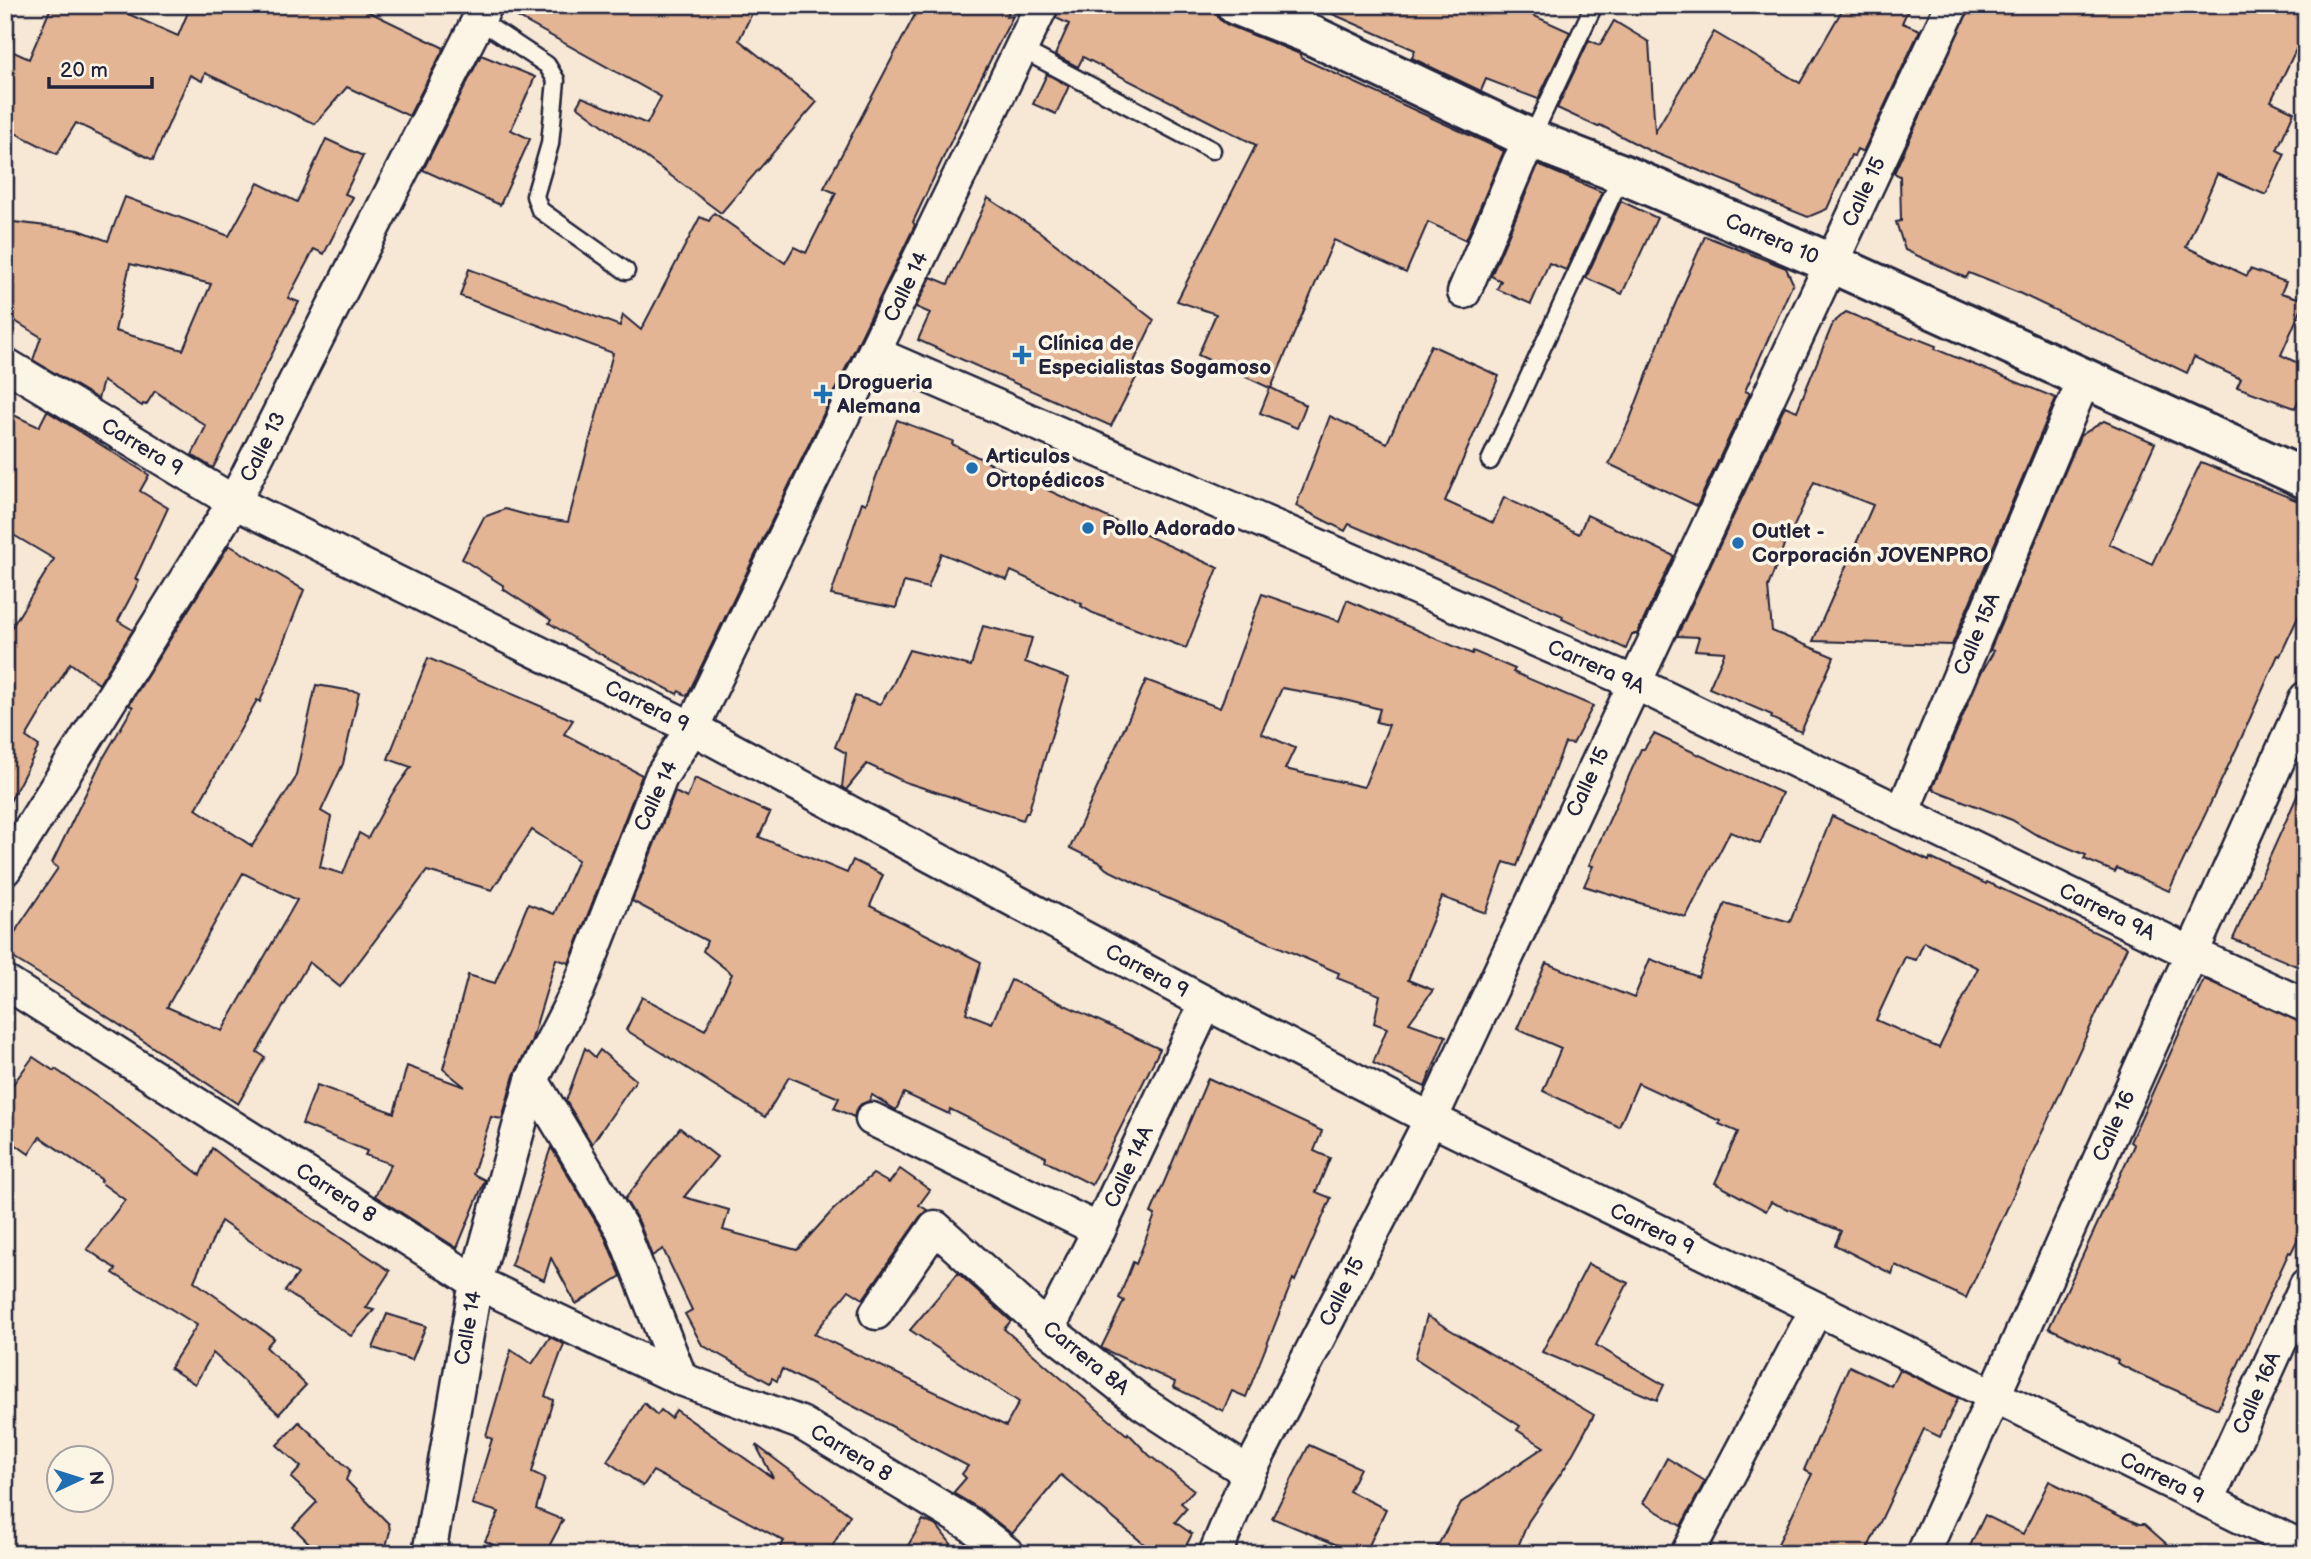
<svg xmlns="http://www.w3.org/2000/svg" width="2311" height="1559" viewBox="0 0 2311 1559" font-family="'Balsamiq Sans',sans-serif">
  <rect width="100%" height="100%" fill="#f7e8d5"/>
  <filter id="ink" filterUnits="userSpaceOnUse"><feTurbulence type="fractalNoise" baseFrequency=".0143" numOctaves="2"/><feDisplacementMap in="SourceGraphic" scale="14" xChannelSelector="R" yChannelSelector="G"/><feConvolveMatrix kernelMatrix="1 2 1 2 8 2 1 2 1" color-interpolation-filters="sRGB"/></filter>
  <g filter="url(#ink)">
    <g fill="#e3b594" stroke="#22223b" stroke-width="2" fill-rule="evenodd">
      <path d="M52 5H108L178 36 191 5H355L444 48 409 116 347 87 315 124 205 73 202 81 190 75 153 160 76 123 57 154 5 128V48L29 59Z"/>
      <path d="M504 5H756L739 40 817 102 721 213 577 106 582 97 647 124 661 97 503 9Z"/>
      <path d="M920 5H1012L1006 17 1013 16 974 92 913 222 915 225 687 696 679 691 677 694 600 654 549 623 551 620 503 589 504 586 462 559 484 517 505 509 538 518 568 522 613 353 460 296 469 269 620 326 623 315 641 330 700 217 709 221 714 213 785 263 794 247 806 253 836 193 824 188Z"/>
      <path d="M1060 5H1212L1214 7 1219 19 1228 25 1300 54 1301 58 1504 151 1466 240 1428 222 1406 273 1334 240 1271 388 1306 405 1297 428 1260 413 1270 388 1198 355 1216 314 1177 301 1256 145 1083 57 1078 67 1055 55 1069 24 1056 18Z"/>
      <path d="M1312 5H1510L1570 32 1538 99 1486 79 1481 91 1412 58 1415 50Z"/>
      <path d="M1845 5H1910L1902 23 1920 30 1863 152 1857 149 1854 156 1851 155 1827 209 1808 217 1756 196 1742 189V188L1648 150 1600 125 1598 127 1557 108 1589 40 1600 45 1614 21 1649 42 1655 132 1714 32 1800 83Z"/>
      <path d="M1971 5H2306V29L2271 101 2294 112 2277 150 2285 154 2266 195 2217 174 2186 247 2247 276 2250 269 2286 282 2281 293 2305 300 2281 355 2306 367V385L2295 408 2237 387 2241 379 2194 357 2187 373 2019 293 1969 273 1966 278 1905 250 1896 222 1901 221 1900 176 1894 173Z"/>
      <path d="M481 55 535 77 511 130 530 139 500 205 423 170Z"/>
      <path d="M1047 74 1069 86 1056 114 1033 104Z"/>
      <path d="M326 139 363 156 345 194 353 197 324 254 314 249 288 298 299 302 213 468 192 455 206 426 155 391 146 405 143 404 142 406 103 381 98 399 33 360 41 337 5 315V221L79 230 108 241 125 197 229 236 258 183 297 202ZM130 264 211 284 183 350 115 331Z"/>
      <path d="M1538 165 1602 192 1566 270 1549 263 1531 304 1497 289 1501 281 1491 276Z"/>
      <path d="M988 198 1040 232 1154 320 1129 372 1137 376 1111 426 918 340 930 313 916 307 931 277 948 284Z"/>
      <path d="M1621 201 1657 218 1622 294 1586 278Z"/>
      <path d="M1705 236 1786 268 1793 283 1745 391 1750 393 1697 506 1609 464 1630 419 1666 325Z"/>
      <path d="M1846 312 1912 339 1913 337 1936 346 1935 349 2056 398 1952 645 1813 641 1873 505 1814 482 1791 533 1789 532 1768 587 1772 631 1834 657 1801 732 1771 718 1772 715 1709 688 1725 652 1695 650 1699 637 1677 636 1785 406 1797 411 1833 323Z"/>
      <path d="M1431 345 1499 376 1445 501 1493 523 1504 497 1579 534 1587 515 1674 556 1637 634H1632L1626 649 1562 619 1563 616 1507 591 1349 524 1345 531 1296 506 1330 416 1387 443Z"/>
      <path d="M5 411 39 427 47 411 149 475 140 491 168 508 135 579 139 581 118 621 133 630 99 684 70 663 26 737 39 746 5 811V638L54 559 5 530Z"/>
      <path d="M897 420 953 441 952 444 993 465 1218 568 1186 648 1093 613 1081 606 1082 604 1011 571 1007 580 941 553 928 588 904 582 896 608 831 595 862 502 866 504Z"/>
      <path d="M2104 421 2155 443 2109 544 2152 564 2201 462 2306 504V600L2280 656 2278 655 2240 741 2169 891 2117 868 2115 872 2084 859 2086 855 2035 834 2012 820 1932 789 1980 675 1994 651 1990 650 2080 436Z"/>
      <path d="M229 545 304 590 260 702 257 700 196 809 252 846 295 779 316 685 359 692 343 764 321 811 331 817 320 867 343 874 359 833 368 838 392 794 411 767 388 759 428 658 573 720 564 734 642 775 569 963 556 959 531 1042 514 1075 502 1119 491 1117 473 1174 485 1180 457 1248 375 1196 391 1164 365 1155 367 1151 302 1124 317 1085 394 1113 407 1066 465 1087 443 1069 468 975 495 983 528 904 554 914 578 860 532 830 492 890 427 871 340 987 309 962 257 1052 265 1057 238 1104 91 1006 5 953 18 927 58 868 52 863 101 762 133 707 129 705ZM243 873 297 900 222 1031 167 1007Z"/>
      <path d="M1262 594 1339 621 1347 600 1472 654 1473 651 1515 669 1513 672 1593 706 1573 744 1565 743 1517 866 1504 862 1486 913 1442 897 1408 980 1433 990 1409 1023 1446 1036 1425 1087 1373 1063 1387 1028 1374 1023 1380 995 1337 978 1339 973 1160 895 1106 869 1102 865 1103 864 1070 848 1146 680 1220 708ZM1282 688 1337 698 1380 709 1376 722 1389 725 1364 787 1285 769 1295 748 1261 733Z"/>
      <path d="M983 626 1032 638 1025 662 1069 678 1028 813H1026L1023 820 905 782 867 764 846 790 842 787 846 753 835 747 855 696 880 704 893 684 909 650 971 666Z"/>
      <path d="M1654 734 1782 793 1760 844 1730 832 1686 917 1584 886 1593 866 1589 865 1641 749H1644Z"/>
      <path d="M2306 776V970L2233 939Z"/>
      <path d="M695 778 770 813 759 837 847 873 853 860 883 875 870 906 981 962 966 1013 992 1023 1011 980 1160 1049 1092 1185 1045 1161 1046 1157 950 1109 949 1114 904 1093 896 1110 872 1095 869 1101 861 1104 856 1110 854 1117 834 1108 839 1098 789 1077 765 1117 626 1030 642 997 705 1030 732 974 703 951 707 941 632 901 675 792 687 798Z"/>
      <path d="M1832 816 1929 861 1930 858 1986 884 1987 882 2127 947 1966 1298 1895 1265 1892 1274 1835 1245 1841 1231 1771 1202 1766 1211 1715 1183 1738 1132 1719 1124 1720 1121 1638 1083 1619 1127 1543 1091 1561 1048 1517 1029 1546 963 1634 998 1650 959 1698 977 1725 903 1790 922ZM1924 942 1978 968 1939 1048 1876 1020 1905 957 1916 960Z"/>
      <path d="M2204 979 2306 1024V1222L2291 1253 2289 1252 2218 1409 2141 1375 2117 1363 2118 1360 2049 1328 2134 1145 2130 1142Z"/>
      <path d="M585 1048 595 1057 600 1050 636 1080 592 1144 566 1101Z"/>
      <path d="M33 1057 54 1071 55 1069 113 1108 200 1175 212 1148 243 1172 390 1271 366 1308 374 1310 351 1336 285 1291 298 1274 221 1221 194 1281 274 1338 266 1347 306 1385 279 1414 213 1353 195 1384 170 1368 197 1325 113 1273 116 1269 87 1249 125 1200 100 1182 102 1180 40 1137 29 1154 5 1137V1095Z"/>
      <path d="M1208 1078 1322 1131 1314 1151 1330 1158 1316 1192 1331 1198 1295 1281 1293 1279 1246 1397 1232 1391 1223 1411 1173 1387 1175 1382 1101 1348 1124 1301 1119 1298 1133 1262 1136 1264 1155 1215 1151 1213Z"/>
      <path d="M680 1128 717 1157 684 1197 729 1210 723 1230 797 1250 833 1210 873 1174 889 1183 900 1169 930 1190 919 1205 927 1210 920 1217 863 1299 849 1290 814 1334 1006 1426 1019 1402 910 1330 958 1273 1011 1321 1004 1329 1127 1435 1128 1433 1149 1455 1194 1490 1181 1503 1187 1508 1175 1522 1192 1534 1182 1554H1156L1061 1475 1012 1534 982 1510 953 1493 966 1478 962 1474 968 1466 782 1369 777 1381 772 1378 770 1383 702 1345 685 1314 692 1310 663 1249 652 1256 639 1222 625 1199Z"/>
      <path d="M551 1147 605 1237 621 1276 576 1304 551 1258 544 1280 511 1265Z"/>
      <path d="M1588 1264 1628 1283 1596 1345 1664 1385 1657 1400 1542 1352Z"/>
      <path d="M387 1314 426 1326 412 1360 373 1348Z"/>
      <path d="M1427 1316 1594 1415 1566 1466 1528 1522 1515 1554H1433L1462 1502 1544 1447 1517 1430 1520 1426 1415 1358Z"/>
      <path d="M550 1337 564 1344 545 1396 553 1400 532 1472 545 1478 536 1509 563 1520 545 1554H512L485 1541 499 1512 472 1504 492 1439 486 1436 511 1350 532 1364Z"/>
      <path d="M1849 1366 1891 1386 1899 1369 1958 1398 1940 1437 1924 1429 1865 1554H1773L1812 1474 1804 1470Z"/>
      <path d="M644 1403 657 1415 661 1410 671 1418 676 1410 773 1478 756 1445 850 1515 828 1554H776L784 1541 653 1471 643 1486 607 1461Z"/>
      <path d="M299 1422 350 1470 346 1480 389 1524 390 1531 384 1554H320L293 1527 317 1502 291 1478 301 1467 277 1445Z"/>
      <path d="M1309 1445 1360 1468 1349 1491 1386 1509 1365 1554H1359L1272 1518Z"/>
      <path d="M1667 1458 1705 1481 1681 1526 1643 1503Z"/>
      <path d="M2049 1481 2120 1516 2139 1524H2144L2178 1554H1966L1985 1515 2023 1534Z"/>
      <path d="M923 1520 937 1526 959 1554H903Z"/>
    </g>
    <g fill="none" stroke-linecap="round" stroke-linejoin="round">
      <defs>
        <g id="service">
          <path d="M481 15 479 20 547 65 556 80 550 144 535 196 540 210 626 271"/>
          <path d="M1021 49 1212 150"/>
          <path d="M1531 139 1594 5"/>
          <path d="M1490 461 1622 174"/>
        </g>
        <g id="minor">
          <path d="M1464 292 1519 162 1531 139"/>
          <path d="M874 353 1635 683 2191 953 2306 1006"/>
          <path d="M5 364 234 502 692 728 1206 1003 1431 1119 2306 1549"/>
          <path d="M1902 813 2085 377"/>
          <path d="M5 869 234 502 486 5"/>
          <path d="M5 982 476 1282 681 1379 801 1423 971 1525 1008 1554"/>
          <path d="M532 1080 622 1229 681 1379"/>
          <path d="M872 1119 1099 1230"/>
          <path d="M876 1313 935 1227 1048 1329 1142 1403 1249 1473"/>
          <path d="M1048 1329 1099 1230 1206 1003"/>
          <path d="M2208 1500 2306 1285"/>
          <path d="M429 1554 476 1282 532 1080 578 990 661 777 692 728 1042 5"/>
          <path d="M1215 1554 1249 1473 1431 1119 1952 5"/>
          <path d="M1687 1554 1816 1310"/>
          <path d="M1923 1554 2306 698"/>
        </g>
        <path id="tertiary" d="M1236 5 1309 34 1531 139 1622 174 1831 263 2306 479"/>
      </defs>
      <use href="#service" stroke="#22223b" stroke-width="21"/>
      <use href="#minor" stroke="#22223b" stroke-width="37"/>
      <use href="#tertiary" stroke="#22223b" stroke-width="44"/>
      <use href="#service" stroke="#fcf5e5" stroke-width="16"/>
      <use href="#minor" stroke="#fcf5e5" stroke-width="32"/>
      <use href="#tertiary" stroke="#fcf5e5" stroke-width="38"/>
    </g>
  </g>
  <g fill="#1f6fb2" stroke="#fcf5e5" stroke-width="2.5">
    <path d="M1018.5 344.5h7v7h7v7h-7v7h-7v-7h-7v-7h7z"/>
    <path d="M819.5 383.5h7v7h7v7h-7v7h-7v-7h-7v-7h7z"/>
    <circle cx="972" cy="468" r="7"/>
    <circle cx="1088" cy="528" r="7"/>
    <circle cx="1738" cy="543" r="7"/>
  </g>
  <g text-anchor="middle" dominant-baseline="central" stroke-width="7" stroke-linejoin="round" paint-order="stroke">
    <g font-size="21" fill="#22223b" stroke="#fcf5e5">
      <text transform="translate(1864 192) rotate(-65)">Calle 15</text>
      <text transform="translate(1772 239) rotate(23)">Carrera 10</text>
      <text transform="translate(906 287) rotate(-64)">Calle 14</text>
      <text transform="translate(142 447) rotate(31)">Carrera 9</text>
      <text transform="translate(263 447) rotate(-63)">Calle 13</text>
      <text transform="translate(1977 634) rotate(-67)">Calle 15A</text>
      <text transform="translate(1596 667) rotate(24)">Carrera 9A</text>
      <text transform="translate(647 706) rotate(26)">Carrera 9</text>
      <text transform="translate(1588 782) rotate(-65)">Calle 15</text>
      <text transform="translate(656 796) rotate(-65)">Calle 14</text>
      <text transform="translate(2107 912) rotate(26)">Carrera 9A</text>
      <text transform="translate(1147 971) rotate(28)">Carrera 9</text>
      <text transform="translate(2114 1126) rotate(-66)">Calle 16</text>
      <text transform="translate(1129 1167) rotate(-65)">Calle 14A</text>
      <text transform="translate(336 1193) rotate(33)">Carrera 8</text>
      <text transform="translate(1652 1229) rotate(26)">Carrera 9</text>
      <text transform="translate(1342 1292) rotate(-63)">Calle 15</text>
      <text transform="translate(468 1328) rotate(-80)">Calle 14</text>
      <text transform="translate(1086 1358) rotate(39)">Carrera 8A</text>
      <text transform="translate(2257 1393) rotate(-66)">Calle 16A</text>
      <text transform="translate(851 1453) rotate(31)">Carrera 8</text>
      <text transform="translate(2162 1478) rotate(26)">Carrera 9</text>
    </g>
    <g font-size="21" font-weight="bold" fill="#22223b" stroke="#fcf5e5" text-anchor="start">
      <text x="1038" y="343">Clínica de<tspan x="1038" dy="24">Especialistas Sogamoso</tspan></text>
      <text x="837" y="382">Drogueria<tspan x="837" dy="24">Alemana</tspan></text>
      <text x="986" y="456">Articulos<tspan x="986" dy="24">Ortopédicos</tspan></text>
      <text x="1102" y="528">Pollo Adorado</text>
      <text x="1752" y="531">Outlet -<tspan x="1752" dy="24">Corporación JOVENPRO</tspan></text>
    </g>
  </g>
  <rect width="2311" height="1559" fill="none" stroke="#fcf5e5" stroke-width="28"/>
  <rect x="14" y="14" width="2283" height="1531" fill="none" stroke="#22223b" stroke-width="2.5" filter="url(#ink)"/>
  <g transform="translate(80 1479) rotate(86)"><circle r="33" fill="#fcf5e5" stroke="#a5a1a1" stroke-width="2"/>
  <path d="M0-5L12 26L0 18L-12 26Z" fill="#1f6fb2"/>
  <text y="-10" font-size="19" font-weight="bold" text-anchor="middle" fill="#22223b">N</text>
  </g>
  <path d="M49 77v10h103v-10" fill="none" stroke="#22223b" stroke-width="3.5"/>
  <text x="60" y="77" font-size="21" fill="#22223b" stroke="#fcf5e5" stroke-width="5" paint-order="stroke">20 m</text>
</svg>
